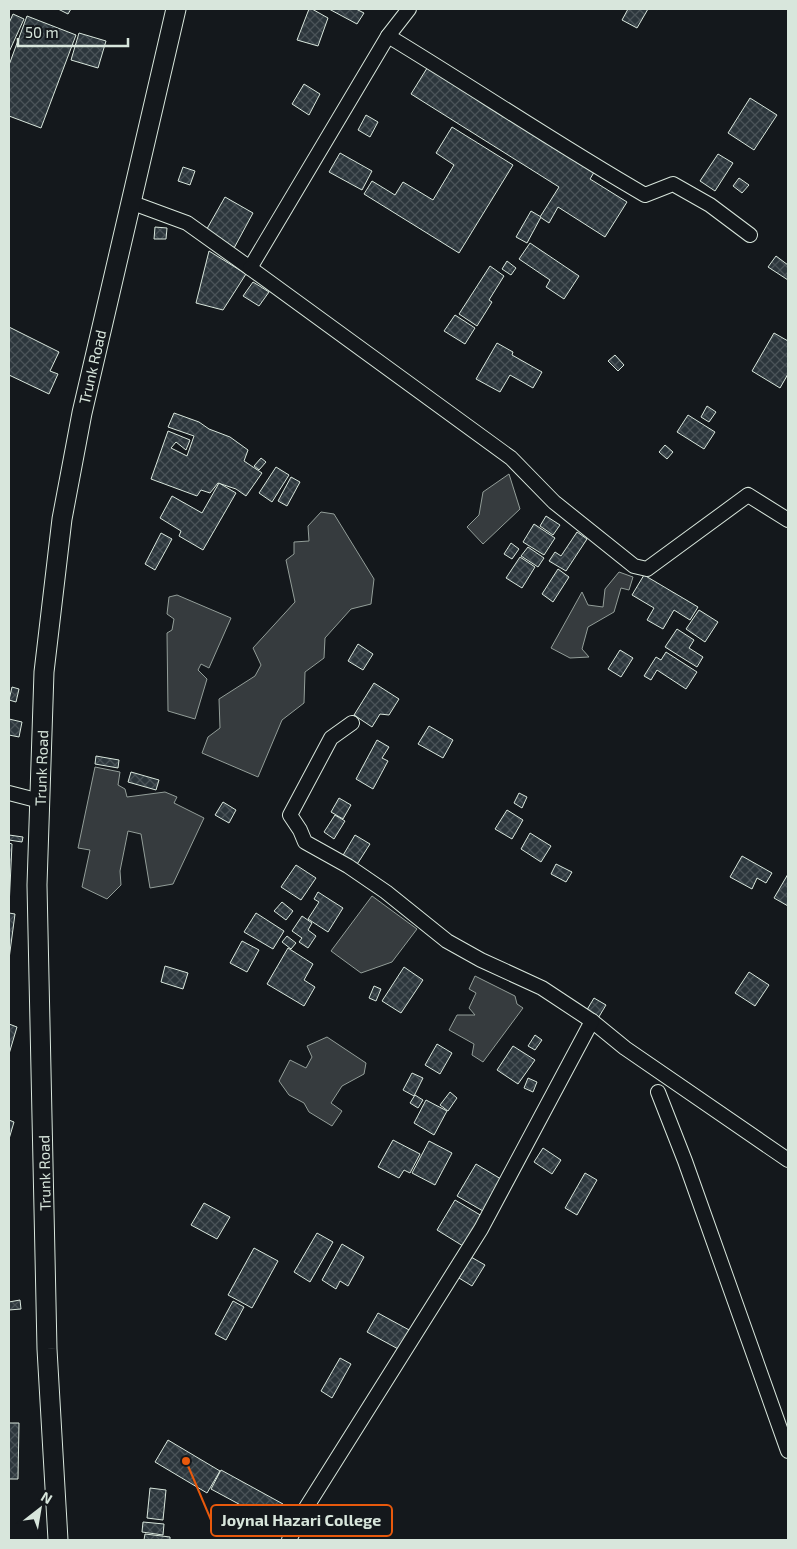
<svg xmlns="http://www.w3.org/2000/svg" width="797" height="1549" viewBox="0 0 797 1549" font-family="'Exo 2',sans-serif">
  <defs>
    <pattern id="building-cross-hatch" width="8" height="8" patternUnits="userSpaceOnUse" patternTransform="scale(1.25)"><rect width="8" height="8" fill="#2c363c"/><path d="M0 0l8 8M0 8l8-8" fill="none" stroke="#4a5358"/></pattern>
  </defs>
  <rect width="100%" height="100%" fill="#14181c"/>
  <g fill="#363b3e" stroke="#939e99">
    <path d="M509 474 520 509 483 544 467 527 479 515 483 492Z"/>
    <path d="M321 512 334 514 374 579 371 604 351 609 325 638 324 658 305 672 304 703 282 720 258 777 202 753 208 737 220 728 219 699 255 676 261 665 253 648 295 602 286 560 294 554V542L309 541 308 526Z"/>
    <path d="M619 572 633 577 629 590 621 588 614 612 588 627 582 649 589 657 570 658 551 648 582 592 588 605 603 607 605 589Z"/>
    <path d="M177 595 231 618 209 668 201 664 198 670 207 679 195 719 168 711 167 633 172 630 174 619 167 614 169 597Z"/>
    <path d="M95 767 120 772 118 785 125 789 127 797 165 792 177 797 174 803 204 818 173 884 150 888 141 834 128 831 120 871 121 885 107 899 82 887 90 850 78 848Z"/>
    <path d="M372 896 417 929 392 962 361 973 331 951Z"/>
    <path d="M475 976 515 996 517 1004 523 1008 483 1062 472 1055 474 1044 449 1030 457 1015H475L469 1008 476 993 469 989Z"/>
    <path d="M327 1037 366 1063 364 1074 342 1086 331 1103 342 1111 332 1126 309 1112 304 1103 289 1095 279 1081 290 1060 306 1068 312 1057 307 1046Z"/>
  </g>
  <g fill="url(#building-cross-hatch)" stroke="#d8e6dc">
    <path d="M58 9H71L68 14Z"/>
    <path d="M309 9H312L328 18 318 46 297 40Z"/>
    <path d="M329 9H356L364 13 357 24Z"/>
    <path d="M628 9H648L637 28 622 20Z"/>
    <path d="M13 14 24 19 9 52V23Z"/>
    <path d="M27 16 76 35 41 128 9 116V65Z"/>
    <path d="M79 33 106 41 98 68 71 60Z"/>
    <path d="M429 65 596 169 590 179 627 202 605 237 558 207 549 223 540 217 559 187 411 94Z"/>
    <path d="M304 84 320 94 309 115 292 104Z"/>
    <path d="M750 98 777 115 754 150 728 133Z"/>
    <path d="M366 115 378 122 370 137 358 130Z"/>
    <path d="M452 127 513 165 459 253 364 194 372 181 395 195 403 182 433 200 454 165 436 153Z"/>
    <path d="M340 153 372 171 362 190 329 172Z"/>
    <path d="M718 154 733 163 715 191 700 181Z"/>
    <path d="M183 167 195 171 190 185 178 181Z"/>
    <path d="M739 178 749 185 742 193 733 186Z"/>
    <path d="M225 197 253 213 233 250 204 234Z"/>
    <path d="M531 211 541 217 527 243 516 237Z"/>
    <path d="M155 227 167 228 166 239H154Z"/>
    <path d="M530 243 579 276 564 299 546 287 550 280 519 259Z"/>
    <path d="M209 251 246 274 223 310 196 303Z"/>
    <path d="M776 256 788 265V280L768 267Z"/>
    <path d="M507 261 516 268 511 275 502 269Z"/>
    <path d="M490 266 504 276 489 300 492 302 477 326 459 314Z"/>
    <path d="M253 282 269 292 259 306 243 296Z"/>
    <path d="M455 315 475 328 465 344 444 331Z"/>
    <path d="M9 327 59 352 50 371 58 374 49 394 9 375Z"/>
    <path d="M774 333 788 341V374L780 388 752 371Z"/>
    <path d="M497 343 513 352 512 355 542 372 533 388 510 375 500 392 476 379Z"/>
    <path d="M615 355 624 365 618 371 608 361Z"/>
    <path d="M707 406 716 412 709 422 701 417Z"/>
    <path d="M174 413 199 422 209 429 230 437 248 450 244 461 262 473 246 496 236 489 218 483 210 493 201 490 197 496 151 479 168 431 190 440 186 450 176 442 171 448 187 456 194 436 168 427Z"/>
    <path d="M688 415 715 432 704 449 677 432Z"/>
    <path d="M665 445 673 452 667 459 659 452Z"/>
    <path d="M261 458 266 462 259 470 254 466Z"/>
    <path d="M276 467 289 475 272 502 259 493Z"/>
    <path d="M291 477 300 482 287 506 278 501Z"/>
    <path d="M219 483 236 493 203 550 179 536 181 531 160 518 172 496 202 513Z"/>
    <path d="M546 516 560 525 553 535 540 526Z"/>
    <path d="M534 524 555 538 544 555 523 542Z"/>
    <path d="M577 532 587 539 566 571 549 561 555 552 561 556Z"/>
    <path d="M161 533 172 539 155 570 145 564Z"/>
    <path d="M511 543 519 549 512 559 504 554Z"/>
    <path d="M528 547 544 558 538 567 521 556Z"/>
    <path d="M520 557 535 567 522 588 506 578Z"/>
    <path d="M558 569 569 577 553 602 542 594Z"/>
    <path d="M644 575 698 607 690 620 674 610 663 629 647 620 654 608 632 595Z"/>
    <path d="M699 610 718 622 705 642 686 629Z"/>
    <path d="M677 629 694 640 689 648 703 657 697 667 665 647Z"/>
    <path d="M358 644 373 654 363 670 348 661Z"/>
    <path d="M620 650 633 658 621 677 608 669Z"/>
    <path d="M666 652 697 672 686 689 657 670 651 680 644 676 656 657 661 660Z"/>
    <path d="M374 683 399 699 389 715 380 714 372 727 354 715Z"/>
    <path d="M12 687 19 689 16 702 9 700Z"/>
    <path d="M9 719 22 722 19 737 9 735Z"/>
    <path d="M429 726 453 740 443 758 418 744Z"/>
    <path d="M377 740 389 747 382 758 388 761 373 789 356 779Z"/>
    <path d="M96 756 119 760 118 768 95 764Z"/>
    <path d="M131 772 159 780 156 790 128 782Z"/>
    <path d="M519 793 527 797 522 808 514 803Z"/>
    <path d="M339 798 351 805 343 819 331 812Z"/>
    <path d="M223 802 236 810 229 823 215 815Z"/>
    <path d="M507 810 523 820 512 839 495 829Z"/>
    <path d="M335 815 345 821 334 839 324 832Z"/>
    <path d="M530 833 551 846 541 862 521 849Z"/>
    <path d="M9 835 23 837 22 842 9 840Z"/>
    <path d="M355 835 370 844 356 866 342 857Z"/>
    <path d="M9 843 12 844 9 907Z"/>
    <path d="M742 856 772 873 766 883 757 878 752 889 730 877Z"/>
    <path d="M556 864 572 872 566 882 551 874Z"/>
    <path d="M296 865 316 878 301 900 281 887Z"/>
    <path d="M788 874V906L774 898Z"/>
    <path d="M318 892 343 908 328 932 308 919 319 902 314 899Z"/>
    <path d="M282 902 293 911 286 920 274 911Z"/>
    <path d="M9 913 15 914 9 959Z"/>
    <path d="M256 913 284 931 273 949 244 932Z"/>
    <path d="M302 916 312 923 308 930 316 936 308 948 299 942 302 938 292 931Z"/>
    <path d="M287 936 296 943 291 949 282 942Z"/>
    <path d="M242 941 259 950 247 972 230 963Z"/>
    <path d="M288 948 313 964 304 980 315 987 304 1006 267 984Z"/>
    <path d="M165 966 188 973 183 989 161 982Z"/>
    <path d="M404 967 423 980 401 1013 382 1001Z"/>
    <path d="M749 972 769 985 755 1006 735 993Z"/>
    <path d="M374 986 381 989 376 1001 369 998Z"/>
    <path d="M594 998 606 1005 597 1020 585 1013Z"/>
    <path d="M9 1024 17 1027 9 1054Z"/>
    <path d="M535 1035 542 1040 535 1050 528 1046Z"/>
    <path d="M437 1044 452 1053 440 1074 425 1065Z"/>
    <path d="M513 1046 535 1060 518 1084 497 1070Z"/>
    <path d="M412 1073 423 1078 414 1096 403 1090Z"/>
    <path d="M528 1078 537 1082 533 1092 524 1088Z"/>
    <path d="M450 1092 457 1098 448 1111 440 1105Z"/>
    <path d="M415 1095 423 1100 418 1108 410 1103Z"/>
    <path d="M426 1100 447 1111 434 1135 414 1123Z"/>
    <path d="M9 1120 14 1122 9 1139Z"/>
    <path d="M393 1140 420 1154 410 1173 404 1170 399 1178 378 1167Z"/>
    <path d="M429 1141 452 1153 435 1185 412 1173Z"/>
    <path d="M543 1148 561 1160 552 1174 534 1162Z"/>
    <path d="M476 1164 501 1179 483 1211 457 1196Z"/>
    <path d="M585 1173 597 1180 577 1215 565 1208Z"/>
    <path d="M455 1200 482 1216 463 1246 437 1230Z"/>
    <path d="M204 1203 230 1217 217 1239 191 1225Z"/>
    <path d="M317 1233 333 1242 310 1282 294 1272Z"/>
    <path d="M342 1244 364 1257 348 1286 340 1281 336 1289 322 1280Z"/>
    <path d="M254 1248 278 1261 252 1308 228 1295Z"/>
    <path d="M471 1257 485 1265 472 1286 459 1278Z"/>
    <path d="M20 1300 21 1309 9 1310V1302Z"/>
    <path d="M233 1301 244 1307 226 1340 215 1334Z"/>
    <path d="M378 1313 411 1331 400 1350 367 1332Z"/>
    <path d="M340 1358 351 1364 332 1398 321 1391Z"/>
    <path d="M9 1423H19L18 1479H9Z"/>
    <path d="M168 1440 220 1471 207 1493 155 1462Z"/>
    <path d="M221 1470 283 1504 272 1522 211 1489Z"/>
    <path d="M150 1488 166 1490 163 1520 147 1518Z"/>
    <path d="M143 1522 164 1524 163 1535 142 1532Z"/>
    <path d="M145 1534 170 1537V1540H144Z"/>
  </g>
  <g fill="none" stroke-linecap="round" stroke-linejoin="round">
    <defs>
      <g id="street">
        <path d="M388 36C474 88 558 145 645 195L673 184 710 205 750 235"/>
        <path d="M130 202 187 223 250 268 388 36 409 9"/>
        <path d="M250 268 511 458 554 502 634 566 647 569 748 495 788 520"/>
        <path d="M352 723 331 738 290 815 300 830 305 842 348 866 386 892 447 941 481 960 542 988 592 1021 625 1048 788 1160"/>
        <path d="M9 793 40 801"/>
        <path d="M658 1092 685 1161 788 1451"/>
        <path d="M289 1540 304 1511 481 1229 592 1021"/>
      </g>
      <path id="secondary" d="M58 1540 47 1349 37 885 44 672 62 519 82 413 176 9"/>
    </defs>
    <use href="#street" stroke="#d8e6dc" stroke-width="16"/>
    <use href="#secondary" stroke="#d8e6dc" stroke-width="21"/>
    <use href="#street" stroke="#14181c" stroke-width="14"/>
    <use href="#secondary" stroke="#14181c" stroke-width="19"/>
  </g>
  <g text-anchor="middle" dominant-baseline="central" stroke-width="4" stroke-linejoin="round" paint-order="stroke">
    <g font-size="15" fill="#d8e6dc" stroke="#14181c">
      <text transform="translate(92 367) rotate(-77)">Trunk Road</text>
      <text transform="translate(41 768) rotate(-88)">Trunk Road</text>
      <text transform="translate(44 1173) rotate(-91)">Trunk Road</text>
    </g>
  </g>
  <path fill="none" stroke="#e8590c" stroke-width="2" d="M186 1461L211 1520"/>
  <circle fill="#e8590c" stroke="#14181c" stroke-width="2" cx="186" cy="1461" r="5"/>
  <rect fill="#14181c" stroke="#e8590c" stroke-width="2" x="211" y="1505" width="181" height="31" rx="5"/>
  <g font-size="16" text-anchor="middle" font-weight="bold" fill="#d8e6dc">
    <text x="301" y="1526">Joynal Hazari College</text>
  </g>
  <rect width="797" height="1549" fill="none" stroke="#d8e6dc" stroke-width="20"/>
  <g transform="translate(40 1509) rotate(31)" stroke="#14181c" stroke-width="4" paint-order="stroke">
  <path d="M0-4L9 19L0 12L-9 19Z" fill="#d8e6dc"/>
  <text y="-8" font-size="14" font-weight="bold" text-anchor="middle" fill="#d8e6dc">N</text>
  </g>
  <path d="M18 38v8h110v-8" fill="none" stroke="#d8e6dc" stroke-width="2.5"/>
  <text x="25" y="38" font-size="15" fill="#d8e6dc" stroke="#14181c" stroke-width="4" paint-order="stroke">50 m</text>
</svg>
